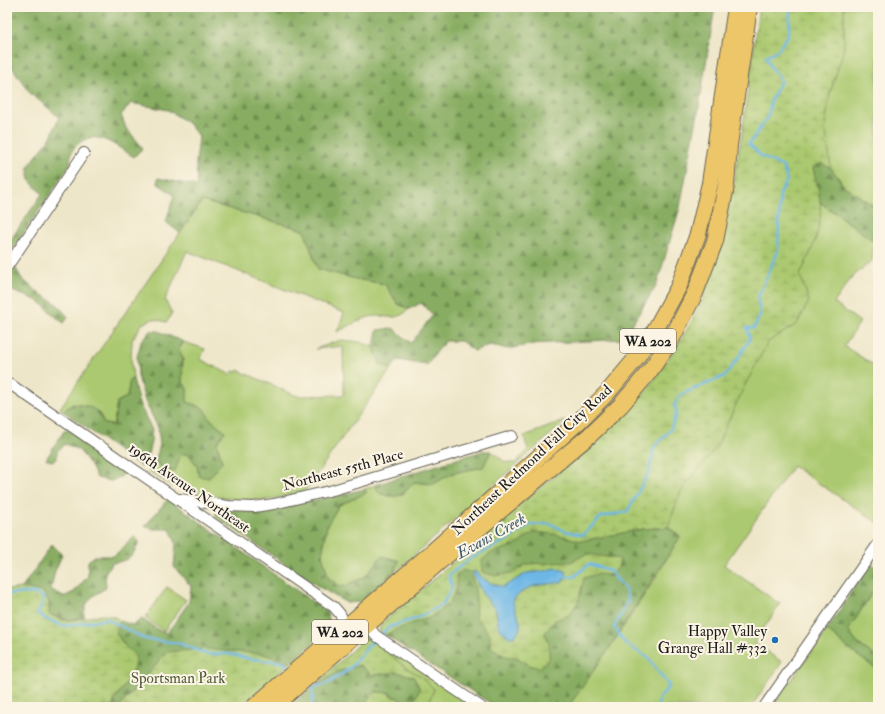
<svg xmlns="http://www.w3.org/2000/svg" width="885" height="714" viewBox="0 0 885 714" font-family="'IM FELL Double Pica',serif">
  <defs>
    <pattern id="forest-firs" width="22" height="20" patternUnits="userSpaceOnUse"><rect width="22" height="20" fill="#88ad62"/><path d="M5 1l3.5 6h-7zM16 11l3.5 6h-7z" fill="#6e8c50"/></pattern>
    <pattern id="wetland-marsh" width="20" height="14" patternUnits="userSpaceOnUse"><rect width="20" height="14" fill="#abc970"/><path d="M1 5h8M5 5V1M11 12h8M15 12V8" fill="none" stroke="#93ac60"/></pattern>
  </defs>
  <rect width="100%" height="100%" fill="#fcf5e5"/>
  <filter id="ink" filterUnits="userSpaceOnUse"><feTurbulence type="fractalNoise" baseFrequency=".025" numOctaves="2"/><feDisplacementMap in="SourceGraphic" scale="8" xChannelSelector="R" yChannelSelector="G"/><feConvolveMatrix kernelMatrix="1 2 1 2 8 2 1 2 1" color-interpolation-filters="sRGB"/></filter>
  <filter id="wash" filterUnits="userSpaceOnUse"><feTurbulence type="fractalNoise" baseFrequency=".012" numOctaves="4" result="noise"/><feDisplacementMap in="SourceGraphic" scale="16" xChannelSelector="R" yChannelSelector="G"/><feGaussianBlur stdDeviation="0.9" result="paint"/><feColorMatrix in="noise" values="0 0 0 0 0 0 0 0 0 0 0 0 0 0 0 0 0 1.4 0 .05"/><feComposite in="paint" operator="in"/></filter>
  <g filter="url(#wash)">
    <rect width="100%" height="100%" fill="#eee6c8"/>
    <g fill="#abc970" stroke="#647246">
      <path d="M783 7H878V209L844 186 831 168 820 202 874 241 872 261 852 277 834 303 860 322 844 346 878 368V523L793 466 724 565 780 604 754 643 782 662 751 707H568L610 647 656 577 680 536 668 527 642 529 581 541 534 532 516 545 513 510 580 455 621 419 651 384 684 335 710 301Z"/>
      <path d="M202 201 304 230 318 269 356 279 385 284 398 304 409 309C395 324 384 313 369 317 359 320 347 327 337 332L344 313 187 251 165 300 172 313 167 322 153 319 142 324 132 340 131 360 133 379 130 380 127 397 117 402 115 417 113 425 104 424 100 414 73 404 63 411 60 408Z"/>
      <path d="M341 340 360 342 374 347 380 364 391 369 304 492 268 500H241L203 495 171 485 148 471 155 462 164 471 181 454H189L197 466 199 476 222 462 217 443 225 431 211 420 203 408 186 402 187 389 182 380 183 359 179 349 184 342 205 349 200 359 231 375 233 371 237 372 238 370 297 396 344 395 343 346 315 349Z"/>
      <path d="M567 420 394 573 399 561 382 556 365 577 341 588 329 579 322 555 327 525 339 505 366 493 365 489 375 485 381 494H403L414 482 433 484 453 473 483 467 491 451 505 462 515 463 528 450 524 436Z"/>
      <path d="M878 583V658L858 644 848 631Z"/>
      <path d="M167 587 186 600 164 631 145 618Z"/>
      <path d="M827 630 851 651 878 670V707H772Z"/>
      <path d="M381 643 473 707H427L433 689 419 675 406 668 391 655Z"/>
    </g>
    <g fill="url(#forest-firs)" stroke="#52643f">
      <path d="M7 7H715L698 113 680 207 657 284 623 339 534 344 508 349 490 345 474 351 461 341H445L427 365 398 360 391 369 380 364 374 347 377 330 393 328 411 343 433 315 421 303 409 309 398 304 385 284 356 279 318 269 304 230 202 201 180 233 166 222 174 195 157 183 158 178 197 186 196 162 199 137 188 123 168 110 131 103 121 115 126 128 143 148 134 157C120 149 100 131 84 140 71 147 71 152 70 165L7 257V245L42 194 30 181 28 167 51 137 59 117 30 93 7 60Z"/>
      <path d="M821 163 831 168 844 186 878 209V244L820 202 813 168Z"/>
      <path d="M14 265 22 279 39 293 57 304 68 317 64 323C55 317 50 311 42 304 32 296 18 295 7 288V275Z"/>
      <path d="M150 331H158L184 342 179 349 183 359 182 380 187 389V402L203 408 211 420 225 431 217 443 222 462 209 478 199 476 197 466 189 454H181L175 471H164L155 462 160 445 158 428 145 401 138 376 137 357 142 339Z"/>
      <path d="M133 379 138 401 152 430 151 442 147 458 141 467 63 411 73 404C91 406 97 407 104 424L113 425 115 417 117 402 127 397 130 380Z"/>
      <path d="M69 430 124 469 122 476 111 481 97 478 90 464 79 450 65 444 57 451V459L52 461 46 459 64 431Z"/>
      <path d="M482 451H491L483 467 453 473 433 484 414 482C401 496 398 500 379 493L375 485Z"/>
      <path d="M365 489 366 493 339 505 327 525 322 555 329 579 341 587 365 577 382 556 399 561 394 573 360 602 347 603 316 585 216 517V512L220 509H271L331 497Z"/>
      <path d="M168 499 327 612 330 623 325 633 291 663 263 654 238 652 147 673 119 707H112L115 698 132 675 124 645 116 633 120 621 133 625 142 619 160 631 167 633 189 602 191 586 174 567 176 543 170 529H152L145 526Z"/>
      <path d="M668 527 680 537 610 647 568 707H496L385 635 379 631 382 623 482 538 515 545 534 532 555 534 581 541 642 529Z"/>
      <path d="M135 536 139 542C131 559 131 560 112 563L105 573 106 588C91 597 85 600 84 617L67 620 49 614V602L43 592 22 588 52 544 62 555 55 571 51 589 63 597 74 592 88 576V561L95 556H114Z"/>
      <path d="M872 564 878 569V583L848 631 858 644 878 658V670L851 651 827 630 868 566Z"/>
      <path d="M360 665 372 675 396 672 413 676 420 689 414 700 402 701 388 693 375 692 363 707H289L308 691 337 672Z"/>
    </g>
    <g fill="url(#wetland-marsh)" stroke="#647246">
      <path d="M759 7H844V49L830 93 825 126 831 168 821 163 813 168C815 179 819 190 820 201 823 228 811 252 800 275L809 301 797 324 768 342 743 389 717 446 681 491 668 527 642 529 581 541 555 534 534 532 516 545 491 553 481 561 482 572 495 576 512 573 527 564 571 562 586 554 620 559 618 568 611 575 597 574 584 578 578 602 569 615 555 620 545 633 549 644V659L539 668 527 664 518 658 505 656 491 647 490 634 475 616C477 600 476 587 470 572L463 570 456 575 457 587 449 604 429 618 407 625 385 635 379 631 382 623 482 538 513 510 580 455 621 419 651 384 684 335 702 301 722 244 742 134Z"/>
      <path d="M22 588 43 592 49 602V614C54 616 62 620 67 620 81 621 108 608 120 621L116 633 124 645 136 656 132 675 115 698 112 707H7V590Z"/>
      <path d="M365 638H370L381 643 391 655 406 668 419 675 434 689 427 707H363L375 692 388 693 402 701 414 700 420 689 413 676 396 672 372 675 360 665 337 672 308 691Z"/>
      <path d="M204 649 263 654 291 663 240 707H119L167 652Z"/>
    </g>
    <path fill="#6db7e6" stroke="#446a81" d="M555 568 566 571V576L562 582C540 586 530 582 513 600 514 617 528 622 514 637H509L501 630 498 624 496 610 482 593 472 572H476C482 580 492 584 503 587L527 573 545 571Z"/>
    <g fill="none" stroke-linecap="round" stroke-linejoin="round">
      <g stroke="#6db7e6" stroke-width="2.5">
        <path d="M566 576 574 577 589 564 609 570 625 589 628 601 614 627 625 643 648 658 669 686 659 699 658 707"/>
        <path d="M7 594 35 593 44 598 38 614 48 620 64 626 107 619 145 639 178 643 206 654H229L251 659 283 662 289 668"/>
        <path d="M380 635 389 627 417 618 442 605 452 588 449 575 471 558 509 539 529 525 551 524 565 531 583 535 601 517 627 512 649 472 654 447 671 429 677 411 674 406 680 395 725 376 738 358 750 339 747 328H754L760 315 758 297 778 251 780 194 787 180 783 167 761 156 749 144 768 116 771 100 781 81 771 67 766 56 777 51 789 34 790 7"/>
        <path d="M309 683C312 686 316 687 320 686 328 685 348 670 354 664 362 654 367 647 376 638"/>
        <path d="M311 707 313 700 312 686"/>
      </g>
    </g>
  </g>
  <g filter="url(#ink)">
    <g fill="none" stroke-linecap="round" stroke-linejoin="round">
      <defs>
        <g id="street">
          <path d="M7 267 84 153"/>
          <path d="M7 382 334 607 340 614 346 626"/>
          <path d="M180 499 228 506 254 507 274 504 333 490 512 436"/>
          <path d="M369 622 371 629 375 635 481 707"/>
          <path d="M764 707 878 544"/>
        </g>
        <g id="primary">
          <path d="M254 707 431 553 578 422 608 392 634 361 655 330 679 286 698 234 710 183 736 7"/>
          <path d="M273 707 439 562 590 435 621 405 649 372 671 340 695 293 715 241 726 186 729 145 749 7"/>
        </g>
      </defs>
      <use href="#street" stroke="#666358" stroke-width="12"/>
      <use href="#primary" stroke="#666358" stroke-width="18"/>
      <use href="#street" stroke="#fff" stroke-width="10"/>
      <use href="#primary" stroke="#ecc669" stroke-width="16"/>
    </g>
  </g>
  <circle fill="#1f6fb2" stroke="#fcf5e5" stroke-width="1.5" cx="775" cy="640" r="4"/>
  <g text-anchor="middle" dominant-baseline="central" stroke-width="4" stroke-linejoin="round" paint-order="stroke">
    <g fill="#fcf5e5" stroke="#5f5d58" stroke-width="1">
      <rect x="620" y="329" width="56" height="24" rx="3"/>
      <rect x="312" y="620" width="56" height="24" rx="3"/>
    </g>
    <g font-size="14" font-weight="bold" fill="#1c1c1c">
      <text x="648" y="341">WA 202</text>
      <text x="340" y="632">WA 202</text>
    </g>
    <g font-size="15" fill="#1c1c1c" stroke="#fcf5e5">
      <text transform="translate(532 460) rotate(-43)">Northeast Redmond Fall City Road</text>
      <text transform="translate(343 470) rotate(-15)">Northeast 55th Place</text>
      <text transform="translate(189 488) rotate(35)">196th Avenue Northeast</text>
    </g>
    <g font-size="15" fill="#1c1c1c" stroke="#fcf5e5" text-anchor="end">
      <text x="767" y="631">Happy Valley<tspan x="767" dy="17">Grange Hall #332</tspan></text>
    </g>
    <g font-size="15" fill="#4e5939" stroke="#fcf5e5">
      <text x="178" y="678">Sportsman Park</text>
    </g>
    <g font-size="16" font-style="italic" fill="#3c5a6d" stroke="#fcf5e5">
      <text transform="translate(491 536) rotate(-29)">Evans Creek</text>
    </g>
  </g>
  <rect width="885" height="714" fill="none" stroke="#fcf5e5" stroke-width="24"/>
</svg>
